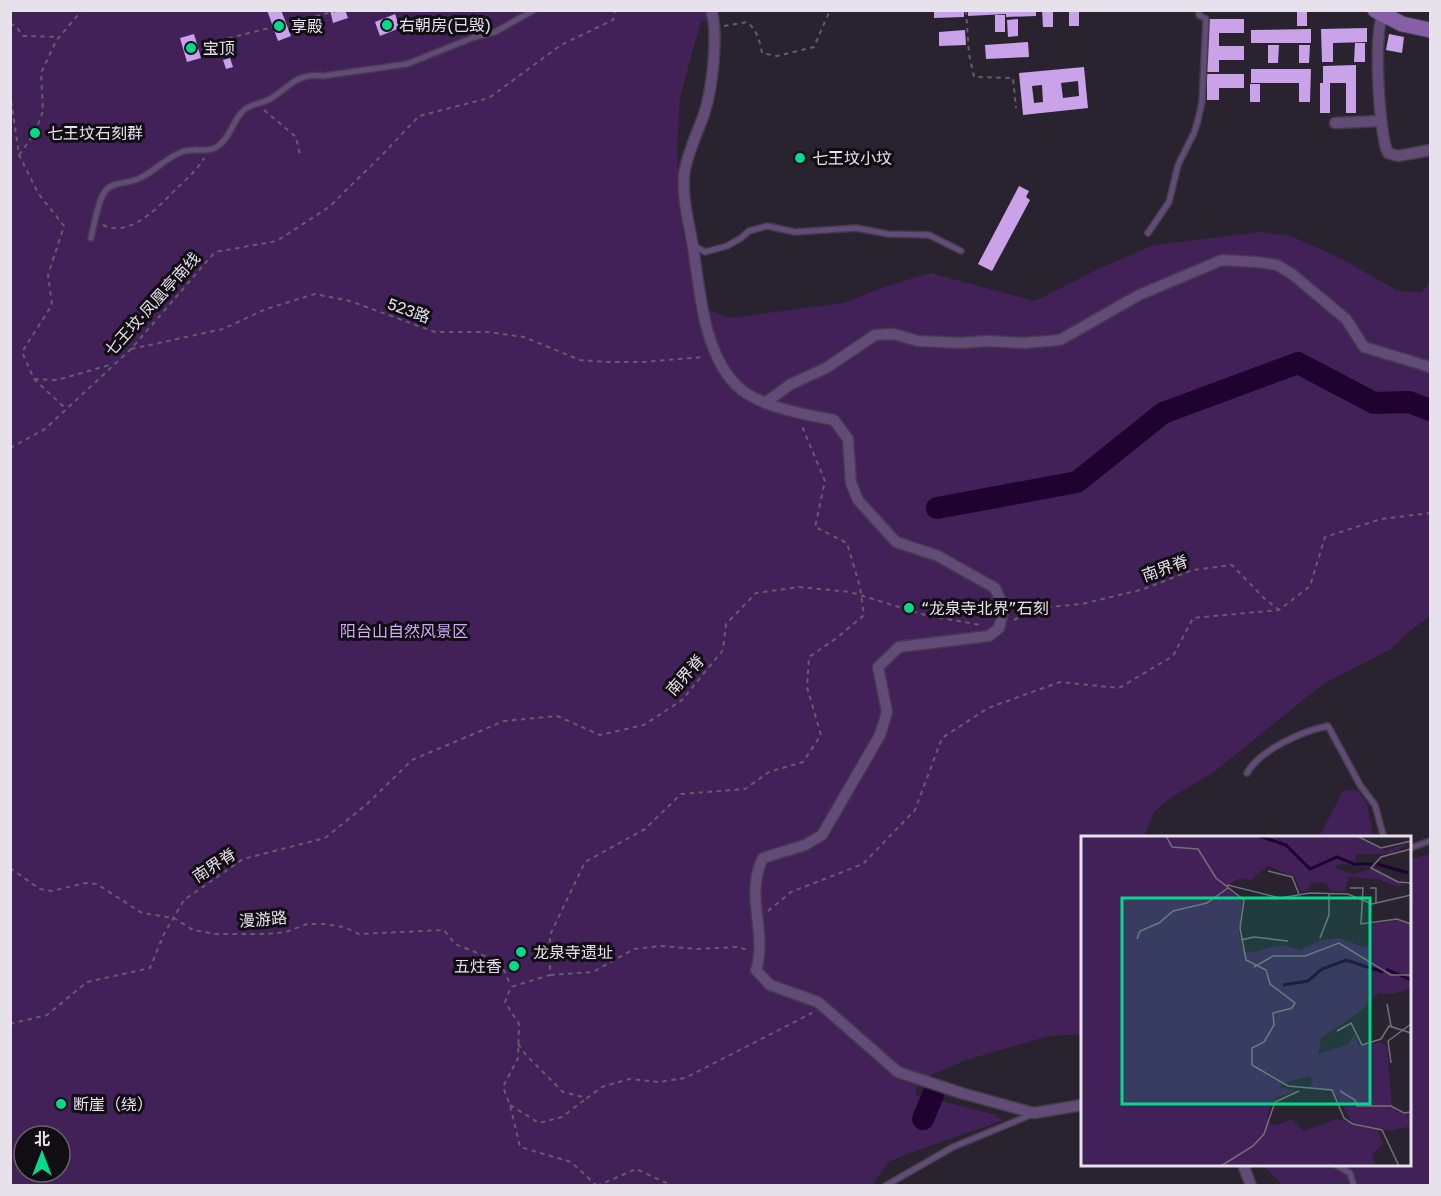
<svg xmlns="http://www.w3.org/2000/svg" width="1441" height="1196" viewBox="0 0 1441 1196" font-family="'Golos Text','Noto Sans SC',sans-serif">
  <rect width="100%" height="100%" fill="#29222f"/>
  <g fill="#422159" fill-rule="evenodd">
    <path d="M10 11H705L713 22 701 21 680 97 677 152 680 215 691 272 702 307 730 318 843 303 884 287 930 273 1035 301 1098 269 1154 245 1261 232 1291 236 1340 258 1398 291 1421 292 1430 283V616L1410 631 1391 649 1323 684 1214 772 1170 798 1154 812 1144 837 1082 838V1034L1049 1036 966 1060 924 1078 917 1088 916 1095 997 1115 994 1117 1004 1120 918 1150 888 1162 872 1185H11ZM24 1136H60V1172H24Z"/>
    <path d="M1357 790 1367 803 1373 837H1319L1343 791Z"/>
    <path d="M1430 854V1185H1283L1263 1165 1410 1164V859Z"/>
  </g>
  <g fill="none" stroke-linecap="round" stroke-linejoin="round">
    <g stroke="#1e022f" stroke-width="22">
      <path d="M937 508 1077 482 1163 413 1298 363 1374 403 1409 402 1430 410"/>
      <path d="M923 1119 933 1095"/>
    </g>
  </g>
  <g fill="#c9a2ea" fill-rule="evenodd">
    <path d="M267 10H281L291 36 278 41Z"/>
    <path d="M330 10H345L348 18 333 23Z"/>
    <path d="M934 10H964V17L934 18Z"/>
    <path d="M968 10H1036V16L1006 17V14L968 16Z"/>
    <path d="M1042 10H1053V27H1043Z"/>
    <rect x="1069" y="10" width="10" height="16"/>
    <rect x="1297" y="10" width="10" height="16"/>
    <path d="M395 14 400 28 380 36 375 22Z"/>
    <rect x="995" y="15" width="10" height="17"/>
    <path d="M1018 19V36L1008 37 1007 20Z"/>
    <path d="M1207 19H1244V33H1219V46H1244V60H1219V72H1207Z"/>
    <path d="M1367 28V42L1333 43V62H1322L1321 29Z"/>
    <path d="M1311 29V43H1251V30Z"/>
    <path d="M965 30 966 45 939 46V32Z"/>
    <path d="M194 34 201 58 187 62 180 38Z"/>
    <path d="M1389 34 1404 37 1402 53 1386 50Z"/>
    <path d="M1028 42 1029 57 986 59 985 45Z"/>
    <path d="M1355 43H1365V62H1354Z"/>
    <path d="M1268 45H1279L1278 63H1268Z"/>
    <path d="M1299 45H1310L1309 63H1299Z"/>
    <path d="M230 58 233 67 226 69 223 60Z"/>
    <path d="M1356 65V113H1346V83H1330V113H1320V83H1323V66Z"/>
    <path d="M1084 67 1088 108 1023 115 1019 73ZM1078 81 1079 96 1063 98 1061 83ZM1042 85 1043 102 1034 103 1032 86Z"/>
    <path d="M1251 69H1311L1310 102H1299V83H1251Z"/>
    <path d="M1207 74H1244V88H1219V100H1207Z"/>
    <rect x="1250" y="84" width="10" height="18"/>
    <path d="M1019 186 1029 191 1026 197 1030 200 992 271 978 264Z"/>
  </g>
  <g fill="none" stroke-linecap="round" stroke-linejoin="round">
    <defs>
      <g id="lane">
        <path d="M1148 233 1169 202 1178 165 1194 133 1198 120 1202 102 1206 19 1199 15V10"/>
        <path d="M91 238C94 226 98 199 106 190 114 181 129 184 140 178 155 171 167 157 182 152 194 147 207 154 218 146 231 137 233 119 245 109 252 104 263 103 270 99 291 86 296 73 323 76L407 64 472 38 495 32 534 10"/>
        <path d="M694 246 705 252 727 246 741 238 749 231 767 226 795 232 856 228 888 234 929 235 961 251"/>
        <path d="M1247 773C1260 750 1302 731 1328 726L1360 785 1375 805 1384 838"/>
        <path d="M1410 848 1430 841"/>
        <path d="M1334 1164 1350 1173 1354 1186"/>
        <path d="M885 1186 953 1147 1033 1114"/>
      </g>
      <g id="street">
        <path d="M711 10C719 33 712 91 704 114 698 132 686 156 684 175 682 199 689 223 693 247 700 291 703 351 736 385 758 407 804 414 834 420L848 439 851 483 858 500 896 542 938 556 995 588 1004 608 999 628 989 636 899 647 878 667 887 712 880 735 822 835 805 845 763 858C744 896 768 933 756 970L770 985 818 1002 898 1072 961 1093 1034 1113 1082 1105"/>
        <path d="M1385 11C1372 21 1379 137 1388 153L1398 156 1430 150"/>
        <path d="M1335 123 1380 121"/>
        <path d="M765 403 791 384 826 368 875 335 894 334 918 341 962 343 987 341 1023 343 1060 340 1139 295 1222 260 1257 262 1277 265 1292 274 1346 319 1364 347 1430 367"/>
        <path d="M1243 1164 1251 1186"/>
      </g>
      <path id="secondary" d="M1375 10 1402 24 1430 30"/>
    </defs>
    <use href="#lane" stroke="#433d49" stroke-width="8"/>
    <use href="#street" stroke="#433d49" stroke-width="13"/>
    <use href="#secondary" stroke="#433d49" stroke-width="17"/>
    <g stroke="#645e6a" stroke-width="2" stroke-dasharray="4.5 4.5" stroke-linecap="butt">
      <path d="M966 10 969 54 974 77 1013 78 1016 108"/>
      <path d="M10 24 15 25 23 36 59 37"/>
      <path d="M724 26 747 22C757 30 760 41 762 53L777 56 814 47 830 10"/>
      <path d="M202 45 340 10"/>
      <path d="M10 92 19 155 38 193 64 226 48 275 52 305 22 352 34 379 65 408"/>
      <path d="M264 110 296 137 300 155"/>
      <path d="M19 155 35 133 43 111 41 73 56 41 82 10"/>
      <path d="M103 225C128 238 157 209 172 193 183 182 196 172 204 158"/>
      <path d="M131 349 223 329 266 309 315 294 350 301 435 332H488L524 337 580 360 608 362H642L704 357"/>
      <path d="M34 379 57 380 113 364"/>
      <path d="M10 448 45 429 131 349 215 252 277 241 329 207 382 155 419 116 489 98 561 45 613 20 615 10"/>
      <path d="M1014 620 1038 608 1082 604 1144 589 1193 570 1232 565 1264 598 1279 610"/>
      <path d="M10 868 40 889 52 891 85 883 97 884 142 913 174 918 193 930 215 934H267L286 932 307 924H323L344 927 359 934 444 930 455 944 485 956 503 968 511 986"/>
      <path d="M768 911 791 892 863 864 915 810 942 738 988 708 1060 682 1119 688 1173 656 1193 618 1279 610 1310 586 1325 537 1381 519 1430 513"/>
      <path d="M550 975 593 972 634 949 662 946 697 949 737 947 748 950"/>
      <path d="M10 1024 47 1015 87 982 150 968 164 934 184 900 243 859 325 838 366 805 412 760 504 721 557 716 600 735 644 725 682 700 723 650 726 624 756 593 799 587 850 592 925 615 980 625"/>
      <path d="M518 1044 526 1055 563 1092 587 1098 602 1087 629 1079 659 1082 685 1078 812 1013"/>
      <path d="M510 1105 539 1123 562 1117 587 1098"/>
      <path d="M597 1186 571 1162 520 1147 510 1105 503 1087 518 1058 519 1024 505 1002 511 987 550 975V935L585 862 645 829 681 794 745 789 769 772 803 762 821 735 807 687 809 657 838 637 864 615 860 587 847 543 815 527 825 481 801 424"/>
      <path d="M597 1186 636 1169 673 1186"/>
    </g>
    <use href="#lane" stroke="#634b77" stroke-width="5"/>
    <use href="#street" stroke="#634b77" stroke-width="10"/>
    <use href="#secondary" stroke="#865fa6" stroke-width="15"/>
  </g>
  <g fill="#01d98b" stroke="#100d13" stroke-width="2">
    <circle cx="387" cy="25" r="6"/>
    <circle cx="279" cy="26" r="6"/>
    <circle cx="191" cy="48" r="6"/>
    <circle cx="35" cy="133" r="6"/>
    <circle cx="800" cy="158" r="6"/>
    <circle cx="909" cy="608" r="6"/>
    <circle cx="521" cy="952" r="6"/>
    <circle cx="514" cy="966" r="6"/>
    <circle cx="61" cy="1104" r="6"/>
  </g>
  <g text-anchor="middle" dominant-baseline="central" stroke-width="6" stroke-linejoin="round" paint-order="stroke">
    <g font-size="16" fill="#e6e1ea" stroke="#100d13" text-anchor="start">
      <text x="399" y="25">右朝房(已毁)</text>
      <text x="291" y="26">享殿</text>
      <text x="203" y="48">宝顶</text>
      <text x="47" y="133">七王坟石刻群</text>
      <text x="812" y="158">七王坟小坟</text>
      <text x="921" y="608">“龙泉寺北界”石刻</text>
      <text x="533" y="952">龙泉寺遗址</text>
      <text x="502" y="966" text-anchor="end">五炷香</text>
      <text x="73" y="1104">断崖（绕）</text>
    </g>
    <g font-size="16" fill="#e6e1ea" stroke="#100d13">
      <text transform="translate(152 304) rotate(-48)">七王坟·凤凰亭南线</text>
      <text transform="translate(409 310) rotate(20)">523路</text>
      <text transform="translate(1165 568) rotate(-20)">南界脊</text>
      <text transform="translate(685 675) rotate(-48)">南界脊</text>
      <text transform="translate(214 865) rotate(-33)">南界脊</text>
      <text transform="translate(263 919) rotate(-5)">漫游路</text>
    </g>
    <g font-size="16" fill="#d3abf5" stroke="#100d13">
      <text x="404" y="631">阳台山自然风景区</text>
    </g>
  </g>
  <g transform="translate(1081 836)">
    <rect width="330" height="330" fill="#29222f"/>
    <path d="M0 0H273L304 15 330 6 311 17 275 19 274 24 290 31 258 28 253 32 272 38 294 32 322 49 317 51 297 43 267 41 264 56 250 55 246 48 237 46 230 47 226 56 219 55 214 41 187 30 170 44 157 43 144 51 161 62 158 99 162 115 167 117 201 109 219 114 240 104 258 102 286 112 291 88 317 84 330 88V152L312 158 297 157 281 174 240 202 237 218 267 209 273 198 279 211 298 206 306 210 311 270 316 276 330 278V290L311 295 272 287 252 255 227 252 232 245 229 240 200 248 199 251 214 255 194 262 186 279 189 288 197 289 210 283 223 295 256 283 297 295 302 308 291 318 295 330H0Z" fill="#422159"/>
    <path fill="none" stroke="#1e022f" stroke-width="3" d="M178 0 205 9 229 33 256 21 273 28H291M296 28 327 37M305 133 330 144M202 149 227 145 241 133 265 124 302 136"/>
    <path fill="none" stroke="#756e7a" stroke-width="1.5" d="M85 0 91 11 117 13 135 42 163 64 159 92 165 124 185 134 189 148 214 167 211 172 192 177 193 189 183 206 171 212V229L207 250 251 254 263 282 272 288 301 294 318 330M276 0 300 12 330 5M330 13 300 21 290 32 317 46 330 47M187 35 211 41 218 58M145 51 147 49 199 62 229 57 267 58 291 68 330 59M269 52H282L280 88 316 83 330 88M289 52H295V67M239 102 248 79V57M56 103 59 95 78 87 92 75 126 67 147 52M160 104 173 101 207 105M173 131 192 120H224L258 107 310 139H330M306 168 310 190M256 195 270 187 281 209 300 203 308 190 330 197M310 227 307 205 330 188M259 255 274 264 276 270H310L323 277 330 276M140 330 172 310 183 298 194 266 218 255"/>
    <path fill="#01d98b" fill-opacity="0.15" stroke="#01d98b" stroke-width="3" d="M41 62H289V268H41Z"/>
    <rect width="330" height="330" fill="none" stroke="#e6e1ea" stroke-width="3"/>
  </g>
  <rect width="1441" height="1196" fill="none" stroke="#e6e1ea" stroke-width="24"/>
  <g transform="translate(42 1154)"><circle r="28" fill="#100d13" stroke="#666269" stroke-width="1.5"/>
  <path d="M0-4.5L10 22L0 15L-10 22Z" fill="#01d98b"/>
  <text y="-9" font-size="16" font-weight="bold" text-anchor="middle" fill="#e6e1ea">北</text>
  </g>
</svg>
